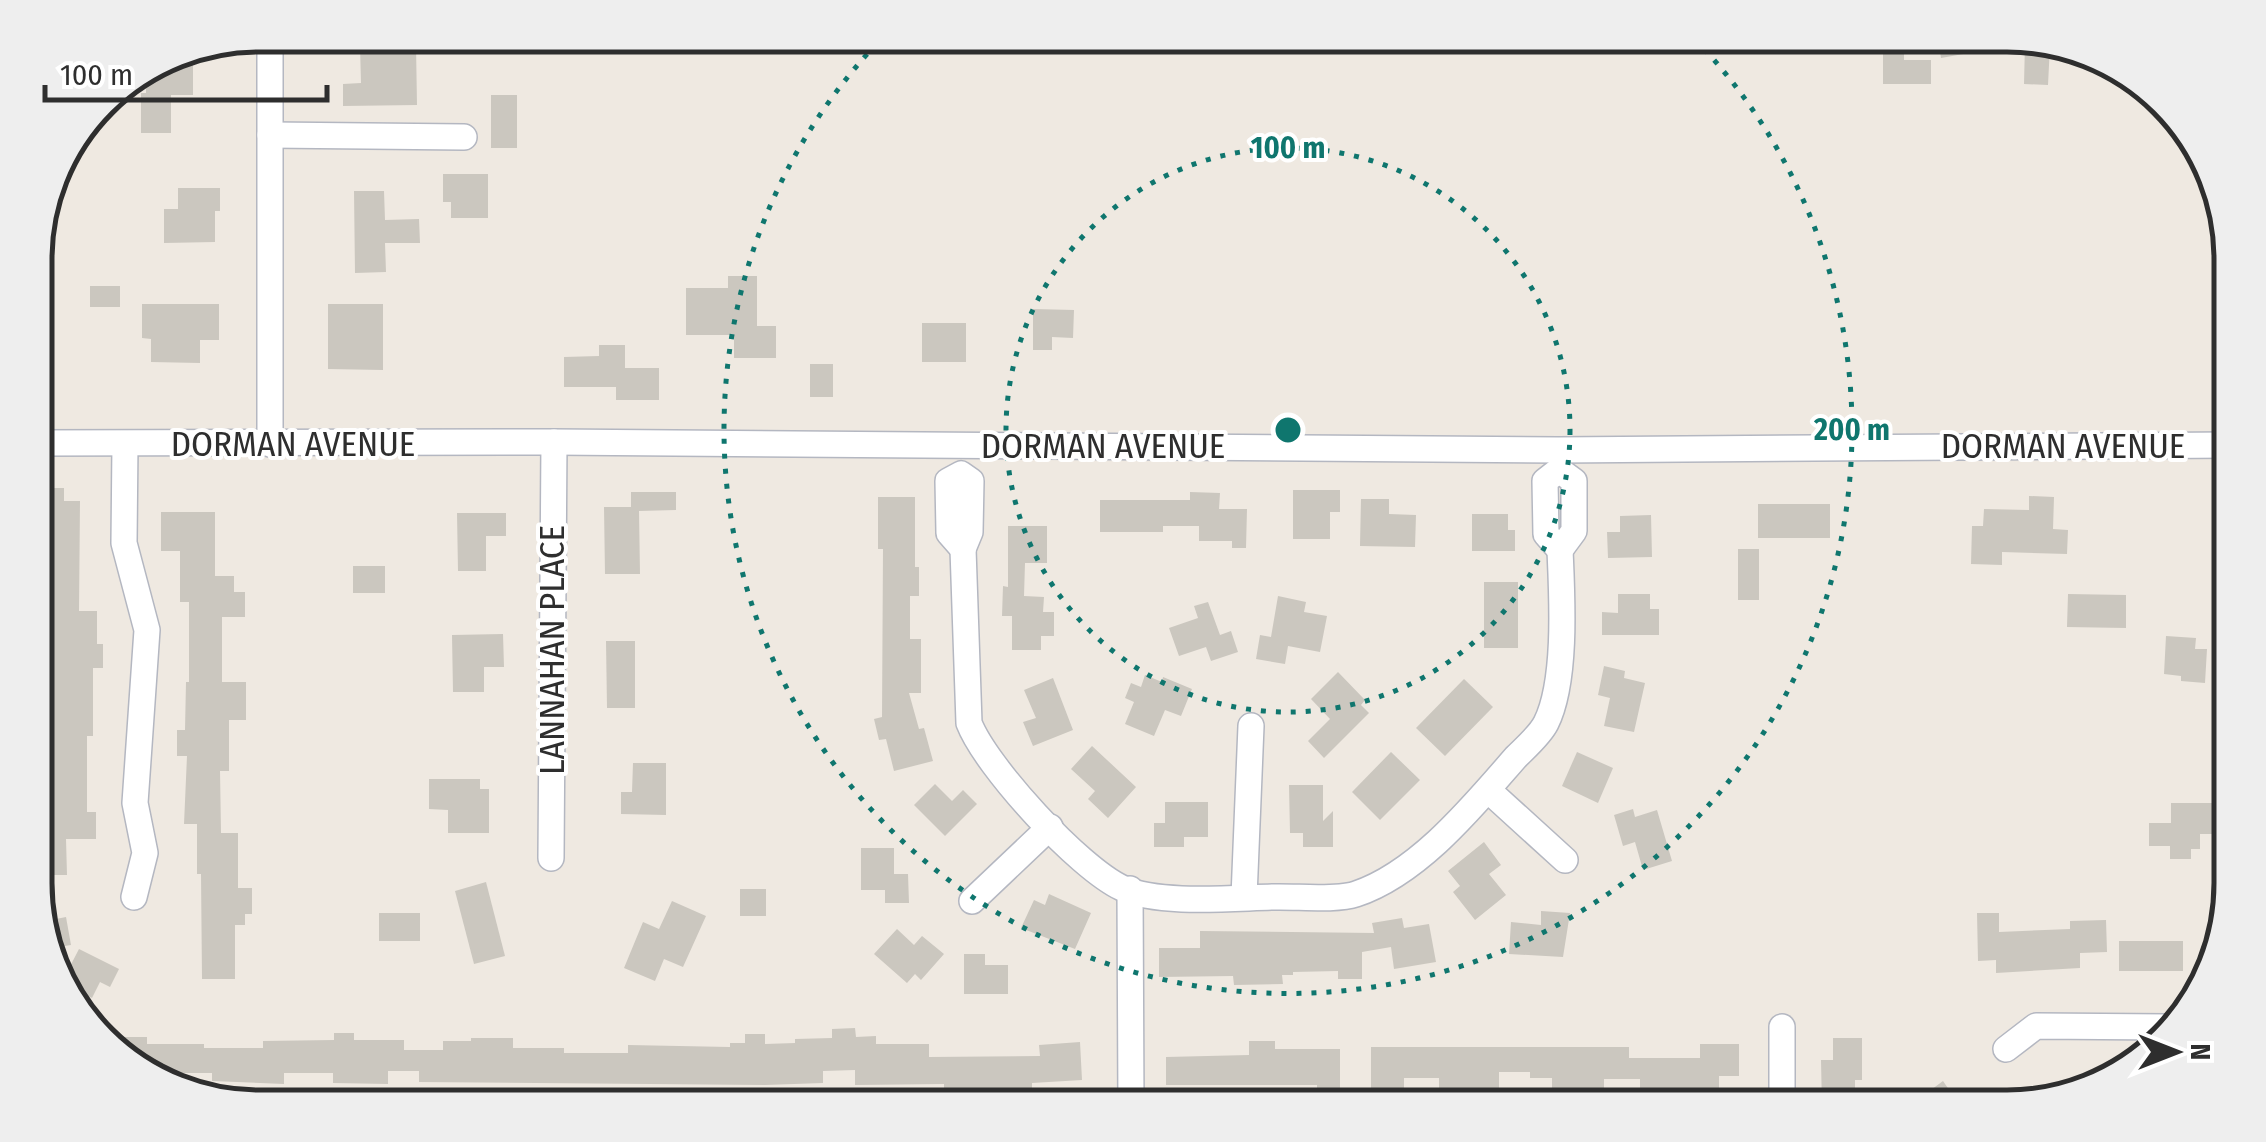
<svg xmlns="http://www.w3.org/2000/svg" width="2266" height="1142" viewBox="0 0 2266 1142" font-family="'Fira Sans Condensed',sans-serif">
  <rect width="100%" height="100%" fill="#efe9e1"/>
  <g fill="#cbc7bf">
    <path d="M1961 35H2006L2050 45 2048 85 2024 84 2025 43 1941 58 1938 39Z"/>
    <path d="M1883 42H1904V60H1931V84H1883Z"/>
    <path d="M416 45 417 105 343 106V84L361 83 360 46Z"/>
    <path d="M154 64H193V95H171V133H141V93H146V70Z"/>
    <rect x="491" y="95" width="26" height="53"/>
    <path d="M443 174H488V218H451V202H443Z"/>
    <path d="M178 188H220V211H215V242L164 243V209H178Z"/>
    <path d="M354 191H384L385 220 419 219 420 243H385L386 272 355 273Z"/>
    <path d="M728 276H757V326H776V358H734V335H686V288H728Z"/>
    <rect x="90" y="286" width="30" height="21"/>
    <path d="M142 304H219V340H200V363L151 362V339L142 338Z"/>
    <path d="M328 304H383V370L328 369Z"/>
    <path d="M1033 309 1074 310 1073 338 1052 337V350H1033Z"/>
    <rect x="922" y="323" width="44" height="39"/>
    <path d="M599 345H625V368H659V400H616V387H564V357L599 356Z"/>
    <rect x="810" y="364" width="23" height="33"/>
    <path d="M36 488H64V501H80L79 611H97V644H103V668H93V736H87V812H96V839H66L67 875H54V888H37V852H43V787H37V750H53V684L52 634H36L39 528H36Z"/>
    <path d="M1293 490H1340V512H1330V539H1293Z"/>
    <path d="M631 492H676V510L639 511 640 574H605L604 507H631Z"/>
    <path d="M1190 492 1220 493 1219 509H1247L1246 548H1232V541H1199V526H1163V532H1100V500H1190Z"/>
    <path d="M2029 496 2054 497 2053 529 2068 530 2067 554 2002 552V565L1971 564 1972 526H1983L1984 509 2029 510Z"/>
    <path d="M878 497H915V567H919V596H910V639H921V693H909L919 729 924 728 933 761 894 771 886 739 879 740 874 719 882 717 883 549H878Z"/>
    <path d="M1361 499H1389V514L1416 515 1415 547 1360 546Z"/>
    <rect x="1758" y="504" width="72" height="34"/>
    <path d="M161 512H215V576H234V592H245V617H222V682H246V720H229V771H220L221 833H238V888H252V914H245V925H235V979H202L201 874H197V824H184L187 756H177V730H185L186 682H189V602H180V551H161Z"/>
    <path d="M457 513H506V536H486V571H458Z"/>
    <path d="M1472 514H1508V530H1515V551H1472Z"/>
    <path d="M1651 515 1652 557 1608 558 1607 532H1620V516Z"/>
    <path d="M1008 526H1047V563H1025L1024 596 1044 597 1043 612H1054V636H1041V650H1012V616H1002L1003 586 1008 587Z"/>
    <rect x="1738" y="549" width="21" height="51"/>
    <rect x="353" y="566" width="32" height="27"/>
    <rect x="1484" y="582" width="34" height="66"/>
    <path d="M1618 594H1650V609H1659V635H1602V612L1618 613Z"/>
    <path d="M2068 594 2126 595V628L2067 627Z"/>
    <path d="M1278 596 1306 602 1304 612 1327 616 1320 652 1288 646 1285 664 1256 659 1260 635 1271 637Z"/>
    <path d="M1208 602 1220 635 1231 631 1238 652 1211 661 1206 647 1179 656 1169 628 1198 618 1194 606Z"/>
    <path d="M503 634 504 667H484V692H453L452 635Z"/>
    <path d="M2166 636 2196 638 2195 649H2207L2205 683 2181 681V676L2164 674Z"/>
    <path d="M606 641H635V708H607Z"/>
    <path d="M1604 666 1625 671 1624 678 1645 683 1634 732 1604 726 1610 698 1598 695Z"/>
    <path d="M1338 672 1365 700 1361 705 1369 713 1324 758 1308 741 1330 719 1311 699Z"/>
    <path d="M1145 675 1162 682 1163 677 1192 689 1181 716 1165 710 1154 736 1125 724 1134 702 1125 698 1131 683 1141 687Z"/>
    <path d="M1053 678 1073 730 1033 746 1023 722 1036 718 1024 690Z"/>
    <path d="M1464 679 1493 707 1445 756 1416 728Z"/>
    <path d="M1092 746 1136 787 1108 818 1088 799 1095 791 1071 769Z"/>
    <path d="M1391 752 1420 780 1380 820 1352 792Z"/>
    <path d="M1577 752 1613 768 1598 803 1562 786Z"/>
    <path d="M633 763H666V815L621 814V792H632Z"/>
    <path d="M429 779H480V789H489V833H448V810L429 809Z"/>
    <path d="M935 784 952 801 963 790 977 804 945 836 914 805Z"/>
    <path d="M1289 785H1323V821L1333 811V847H1303V833H1290Z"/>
    <path d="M1165 802H1208V837H1184V847H1154V823H1165Z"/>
    <path d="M2171 803H2215V834H2200V849H2191V859H2170V846H2149V823H2171Z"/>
    <path d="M1633 809 1635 817 1657 810 1672 861 1643 870 1635 842 1623 846 1614 815Z"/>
    <path d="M1484 842 1501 865 1489 874 1506 895 1475 920 1453 892 1460 886 1448 871Z"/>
    <path d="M861 848H894V874H908L909 903H885V890H861Z"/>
    <path d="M486 882 505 956 474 964 455 891Z"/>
    <rect x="740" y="889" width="26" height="27"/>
    <path d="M1049 894 1091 913 1075 949 1021 928 1034 900 1045 905Z"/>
    <path d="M672 901 706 916 683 967 664 959 655 981 624 968 643 922 659 929Z"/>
    <path d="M1541 911 1570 913 1563 957 1509 954 1511 922 1541 925Z"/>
    <rect x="379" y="913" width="41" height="28"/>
    <path d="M1977 913H1999V932L2070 929V921L2106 920 2107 952 2080 953V968L1996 973V960L1978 961Z"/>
    <path d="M66 917 71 945 52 948 41 922Z"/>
    <path d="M1402 918 1404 928 1429 924 1436 962 1394 969 1391 947 1362 952V979H1338V971L1293 972V975H1282L1283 984 1234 985 1233 976 1159 977V948H1200V931L1374 933 1372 923Z"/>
    <path d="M897 929 914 945 922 936 944 954 921 980 915 974 907 983 874 954Z"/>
    <rect x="2119" y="941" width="64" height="30"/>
    <path d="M79 949 119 969 110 987 100 982 92 998 68 986 64 978Z"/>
    <path d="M964 954H985V965H1008V994H964Z"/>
    <path d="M855 1028 856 1037 876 1036V1044H929V1057L1040 1056 1039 1045 1080 1042 1082 1080 1032 1083V1091L992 1093 944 1091V1084L855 1085V1070L823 1071V1083L765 1085 419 1082V1071H388V1084L333 1083V1073H284V1084L212 1081V1073H183V1084H162L104 1037H147V1044H204V1048H263V1041L334 1040V1033H354V1040H404V1050H443V1041H471V1038H513V1048H564V1053H628V1045L730 1047V1043H745V1034H765V1044L795 1043V1039L832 1038V1029Z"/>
    <path d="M1833 1038H1862V1080H1855V1107H1822L1821 1060H1833Z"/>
    <path d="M1249 1041H1275V1049H1340V1092H1317V1085H1166V1057L1249 1055Z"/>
    <path d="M1700 1044H1739V1076H1719V1088H1640V1079H1604V1088H1552V1078H1530V1072H1499V1088H1439V1078H1404V1089H1371V1047H1629V1058H1700Z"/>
    <path d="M1943 1081 1961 1107H1908Z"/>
  </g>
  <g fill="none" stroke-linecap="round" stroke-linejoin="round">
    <defs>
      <g id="minor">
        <path d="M270 35V444"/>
        <path d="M270 135 464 137"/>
        <path d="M36 443 554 442 1558 450 2230 445"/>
        <path d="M125 444 124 543 147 630 135 803 145 853 134 897"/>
        <path d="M1559 470 1574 481V531L1560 550 1546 534 1545 481Z"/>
        <path d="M961 474 971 481 970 532 963 549 949 533 948 481Z"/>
        <path d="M963 549 969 723C986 767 1079 868 1122 888 1160 905 1231 898 1273 897 1296 896 1335 901 1356 894 1419 873 1474 805 1516 757 1526 747 1540 735 1546 723 1567 681 1562 596 1560 550"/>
        <path d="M1488 790 1565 860"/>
        <path d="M551 858 554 442"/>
        <path d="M1130 889 1131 1107"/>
        <path d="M1244 897 1251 726"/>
        <path d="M972 901 1050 827"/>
        <path d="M2006 1049 2036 1026 2168 1027"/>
        <path d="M1782 1107V1027"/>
      </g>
    </defs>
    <use href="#minor" stroke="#b4b7c1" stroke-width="28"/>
    <use href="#minor" stroke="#fff" stroke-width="25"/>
  </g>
  <g fill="none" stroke="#0f766e" stroke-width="5" stroke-dasharray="5 10">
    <circle cx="1288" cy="430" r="282"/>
    <path d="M1694 38A564 564 0 1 1 882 38"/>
  </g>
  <g text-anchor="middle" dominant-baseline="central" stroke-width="8" stroke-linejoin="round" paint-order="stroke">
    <g font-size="35" fill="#2e2e2e" stroke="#fff">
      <text x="293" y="444">DORMAN AVENUE</text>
      <text x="1103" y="446">DORMAN AVENUE</text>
      <text x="2063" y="446">DORMAN AVENUE</text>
      <text transform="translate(552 650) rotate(-90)">LANNAHAN PLACE</text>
    </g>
  </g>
  <path d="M0 0H2266V1142H0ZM259 52H2007A207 207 0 0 1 2214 259V883A207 207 0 0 1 2007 1090H259A207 207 0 0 1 52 883V259A207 207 0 0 1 259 52Z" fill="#eee" fill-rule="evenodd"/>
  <path fill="none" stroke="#2e2e2e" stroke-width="5" d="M259 52H2007A207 207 0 0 1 2214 259V883A207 207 0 0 1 2007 1090H259A207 207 0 0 1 52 883V259A207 207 0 0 1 259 52Z"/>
  <circle cx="1288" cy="430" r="15" fill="#0f766e" stroke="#fff" stroke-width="5"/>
  <g font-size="30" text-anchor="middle" font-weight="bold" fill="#0f766e" stroke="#fff" stroke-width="8" stroke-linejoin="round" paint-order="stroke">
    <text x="1288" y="158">100 m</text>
    <text x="1852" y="440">200 m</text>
  </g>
  <g transform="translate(2176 1052) rotate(90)" stroke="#ffffff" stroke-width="8" paint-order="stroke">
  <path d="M0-8L18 38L0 25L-18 38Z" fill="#2e2e2e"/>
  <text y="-15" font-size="28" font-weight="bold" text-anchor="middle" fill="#2e2e2e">N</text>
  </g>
  <path d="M45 85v15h282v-15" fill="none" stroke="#2e2e2e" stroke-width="5"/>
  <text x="60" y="85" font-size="30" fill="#2e2e2e" stroke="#ffffff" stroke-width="8" paint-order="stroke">100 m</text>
</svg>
